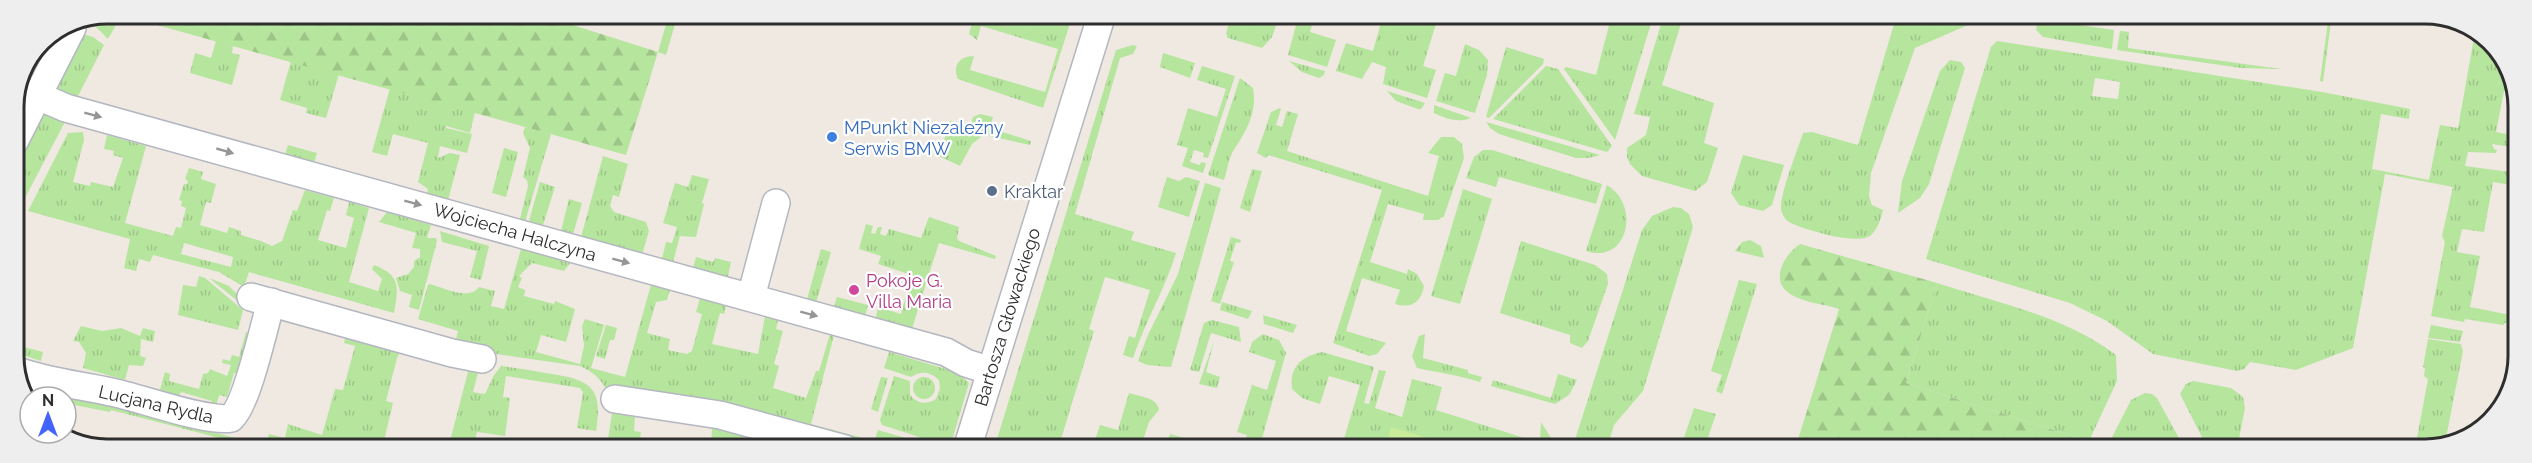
<svg xmlns="http://www.w3.org/2000/svg" width="2532" height="463" viewBox="0 0 2532 463" font-family="Raleway,sans-serif">
  <defs>
    <pattern id="grass-tufts" width="24" height="20" patternUnits="userSpaceOnUse" patternTransform="scale(1.5)"><rect width="24" height="20" fill="#b6e59e"/><path d="M3 7l-1-3M5 7V3M7 7l1-3M15 17l-1-3M17 17v-4M19 17l1-3" fill="none" stroke="#9dc588"/></pattern>
    <pattern id="forest-firs" width="22" height="20" patternUnits="userSpaceOnUse" patternTransform="scale(1.5)"><rect width="22" height="20" fill="#b6e59e"/><path d="M5 1l3.5 6h-7zM16 11l3.5 6h-7z" fill="#9dc588"/></pattern>
  </defs>
  <rect width="100%" height="100%" fill="#efe9e1"/>
  <g fill="url(#grass-tufts)" fill-rule="evenodd">
    <path d="M107 14H122L108 39 90 21Z"/>
    <path d="M614 14H650L646 24Z"/>
    <path d="M669 14H678L666 55 658 52Z"/>
    <path d="M983 14H1073L1043 108 958 79C952 66 959 56 974 56L970 70 1045 92 1058 49 981 26 977 40 969 34 973 19 976 20Z"/>
    <path d="M1232 14H1280L1272 37 1262 48 1228 38 1226 33Z"/>
    <path d="M1299 14H1315L1310 32 1336 40 1327 67 1288 55Z"/>
    <path d="M1367 14H1439L1423 66 1436 70 1427 98 1383 84 1386 67 1372 62 1362 79 1336 71 1346 43 1373 51 1382 19Z"/>
    <path d="M1612 14H1654L1615 140 1564 69 1566 67 1596 75Z"/>
    <path d="M1664 14H1684L1662 85 1714 103 1704 143 1718 148 1707 182 1695 191 1642 176 1630 164 1627 157V148L1646 135 1650 117 1634 114Z"/>
    <path d="M1897 14H1971L1973 19 1968 25 1915 48 1871 173 1869 196 1872 205 1883 210C1881 218 1878 229 1871 235 1859 246 1805 230 1791 223 1786 221 1781 214 1781 208 1780 193 1798 149 1803 133L1812 132 1858 145Z"/>
    <path d="M2329 14H2332L2323 82 2320 81Z"/>
    <path d="M2038 19 2114 30 2112 49 2043 37 2036 30Z"/>
    <path d="M2120 31 2129 32 2128 48 2281 69 2241 68 2117 50Z"/>
    <path d="M2475 32 2487 37 2517 88V93L2504 91 2496 132 2517 136V148L2492 144 2494 149 2497 150 2496 153 2468 152 2465 166 2517 173V186L2493 182 2484 232 2462 229 2457 252 2480 256 2470 307 2511 315 2510 319 2503 325 2465 319 2464 322 2431 316 2445 242 2442 236 2453 187 2385 174 2353 348 2296 370 2250 362 2244 369 2237 371 2153 354 2107 321 2070 303 1926 259 1991 47 1997 41 2322 92 2410 109 2409 119 2381 114 2372 169 2429 180 2440 125 2458 128ZM2095 78 2120 82 2118 99 2092 96Z"/>
    <path d="M83 34 93 37 104 45 74 104 54 88Z"/>
    <path d="M216 41 233 46 232 53 240 55 232 85 190 73 195 53 211 58Z"/>
    <path d="M1465 44 1479 50 1488 60 1487 75 1475 113 1436 101 1445 73 1456 76Z"/>
    <path d="M1133 45 1137 46 1133 54 1120 58 1075 214 1134 232 1131 240 1176 253C1165 289 1145 322 1133 358L1123 355 1129 336 1135 338 1150 290 1105 277 1089 329 1094 331 1058 449H994L1116 50Z"/>
    <path d="M1506 47 1544 59 1543 64 1489 118 1486 117Z"/>
    <path d="M1163 53 1195 63 1190 78 1160 67Z"/>
    <path d="M1950 60 1961 62 1965 68 1929 184 1920 198 1898 213 1902 181 1940 71Z"/>
    <path d="M291 61 339 74 326 118 306 113 307 108 280 100Z"/>
    <path d="M1289 61 1325 71 1324 75 1319 78 1302 72Z"/>
    <path d="M1202 66 1235 76 1208 158 1203 157 1204 153 1194 150 1190 162 1200 165 1201 162 1206 163 1203 173 1182 166 1188 148 1177 145 1188 108 1217 117 1226 89 1197 80Z"/>
    <path d="M1546 66 1558 69 1612 146 1607 152 1493 119Z"/>
    <path d="M1240 78 1253 88C1258 113 1245 133 1232 153 1228 161 1227 172 1224 180L1208 175Z"/>
    <path d="M390 88 475 112 470 133 446 126V128L472 134 467 153 440 146 438 158 450 153 460 155 447 204 426 198 428 189 418 182 428 143 393 134 387 156 372 152Z"/>
    <path d="M1387 91 1425 103 1421 109H1418L1396 101Z"/>
    <path d="M1434 105 1471 118C1459 123 1446 119 1434 113Z"/>
    <path d="M1280 108 1281 109 1276 125 1282 127 1287 111 1298 114 1287 151 1428 196 1439 156 1428 153 1441 137H1454L1462 144 1464 158 1444 216 1438 220H1423L1424 214 1388 204 1370 262 1407 274 1408 269 1417 274 1424 286C1421 302 1412 309 1395 304L1400 290 1362 278 1346 331 1386 343 1377 354 1369 356 1333 343 1382 190 1268 155 1266 158 1257 153 1271 112Z"/>
    <path d="M45 113 67 118 15 217 14 160 36 117Z"/>
    <path d="M980 114 993 117 990 128 1031 141 1030 145 989 136 987 132 972 144 960 166 939 156 950 121 970 127 973 117Z"/>
    <path d="M1486 122 1600 155 1589 158H1576L1499 134 1490 128Z"/>
    <path d="M525 127 551 134 524 225 519 223 528 186 527 180 523 177 530 148 523 133Z"/>
    <path d="M83 132 84 140 73 182 90 186 91 182 113 187 123 158 113 155 114 151 104 149 107 135 146 146 125 223 173 236 176 227 181 228 186 208 181 206 182 201 179 200 184 184H187L188 181 185 179 189 168 203 172 201 179 216 184 211 203 206 202 200 225 227 233 229 227 241 231V235L261 241 272 246 282 241 293 210 297 211 305 190 334 198 330 211 327 210 318 240 346 248 354 218 346 215 349 202 369 208 349 282 378 291 382 279 372 269 374 265C400 275 399 286 394 313L249 272 244 287 219 272 153 255 150 262 139 259 136 271 124 268 130 239 28 211 68 133ZM184 243 233 257 231 267 181 254Z"/>
    <path d="M288 145 317 153 313 167 284 158Z"/>
    <path d="M504 148 518 152 506 197 492 193Z"/>
    <path d="M1483 150H1492L1602 184 1596 204 1499 177 1496 187 1466 178 1474 157Z"/>
    <path d="M1743 155 1784 165 1772 205 1763 211 1739 205 1731 193Z"/>
    <path d="M603 156 628 164 619 197 613 195 610 206 614 212 646 222 649 231 641 258 580 241Z"/>
    <path d="M1252 169 1262 171 1250 212 1240 208Z"/>
    <path d="M692 175 709 179 702 203 704 204 696 237 680 236 672 266 661 263 666 242 672 243 677 227 663 223 675 183 688 187Z"/>
    <path d="M1167 177 1179 181 1186 177 1200 181 1189 217 1158 207Z"/>
    <path d="M540 182 555 187 543 225 529 221Z"/>
    <path d="M1205 183 1221 188 1171 367 1147 365 1138 361 1147 337 1178 274Z"/>
    <path d="M1607 185C1641 205 1628 265 1586 251Z"/>
    <path d="M1463 189 1492 199 1460 304 1431 296Z"/>
    <path d="M569 199 582 203 572 238 560 235Z"/>
    <path d="M1673 207 1681 208 1689 214 1693 227 1643 391 1614 425 1607 449H1572L1642 230 1652 216Z"/>
    <path d="M387 212 431 225 427 238H436L437 241 419 310 409 307 412 295 400 291 396 278 408 274 414 267V261L420 257V249L412 248 416 233 379 222Z"/>
    <path d="M929 217 959 227 957 238 959 241 996 256 995 259 939 243 927 280 878 264 881 256 859 249 866 224 873 226 871 233 875 234 878 227H882L880 234 886 236 889 229 921 238Z"/>
    <path d="M440 231 489 246 481 280 470 277 477 251 442 242Z"/>
    <path d="M1231 237 1241 240 1240 243 1236 242 1230 261 1234 262 1220 304 1211 301Z"/>
    <path d="M1750 240 1761 246 1764 258 1735 251 1742 242Z"/>
    <path d="M1521 241 1595 265 1607 274 1608 284 1588 341 1582 348 1570 343V335L1500 313Z"/>
    <path d="M521 249 570 263 564 271 532 263 519 276 522 278 518 287 525 290 524 296 554 304 555 301 575 309 566 342 541 335 536 352 580 364 584 346 582 326 585 319 604 325 591 368 625 377 651 285 670 290 667 300 656 302 647 333 670 339 668 350 687 354 692 351 702 314 696 312 700 298 726 306 724 314 720 313 712 344 758 354 765 316 778 320 776 329 783 331 774 364 779 366 773 388 806 398 816 371H819L830 334 834 335 811 424 874 441 878 430 930 445 928 449H879L716 405 609 395C603 381 594 372 580 366L454 348 458 331 418 319 428 285 430 284C444 288 469 301 479 287L495 291 491 306 504 309Z"/>
    <path d="M821 249 831 252 815 306 806 303Z"/>
    <path d="M696 257 713 262 715 258 731 262 727 281 692 272Z"/>
    <path d="M199 276 205 278 243 310 238 330 178 315 183 285 196 287Z"/>
    <path d="M911 277 927 281 911 332 875 322 878 307 901 314Z"/>
    <path d="M209 278 229 286 241 298 240 303Z"/>
    <path d="M1739 280 1757 284 1722 394 1716 391 1722 375 1711 371Z"/>
    <path d="M1937 283C1998 303 2064 316 2116 355L2117 381 2089 441 1906 383Z"/>
    <path d="M837 297 868 305 864 319 833 310Z"/>
    <path d="M1222 302 1252 311 1248 319 1220 310Z"/>
    <path d="M1263 315 1297 325 1293 333 1264 324Z"/>
    <path d="M1212 320 1239 327 1241 342 1211 333 1199 372 1190 370 1204 323Z"/>
    <path d="M606 325 617 328 614 340H610L605 359 596 356Z"/>
    <path d="M2431 325 2463 331 2460 342 2428 338Z"/>
    <path d="M81 326 102 331 121 328 140 336 143 328 155 331 153 342 141 339 140 356 146 358 143 366 129 365 125 380 83 368 86 353 79 342 73 341Z"/>
    <path d="M246 332 252 334 241 374 234 373 227 397 219 395 216 406 212 405V401L181 392 179 396 160 390 165 372 170 374 169 381 199 389 203 374 208 373 210 369 227 376 231 365 222 363 223 359 230 361 232 355 239 357Z"/>
    <path d="M1263 334 1279 340 1286 353 1259 449H1243L1247 435 1237 432 1252 385 1267 390 1276 361 1249 352 1252 342Z"/>
    <path d="M1425 334 1423 358 1468 370V373L1482 377 1480 382C1457 375 1440 373 1417 368L1412 356 1419 336Z"/>
    <path d="M346 335 401 351 397 358 386 401 393 403 382 449H262L111 410 110 412 69 404 66 403V397H44L24 392 17 380 265 446 269 434 285 438 288 424 322 435 335 389 343 390 355 346 344 343Z"/>
    <path d="M2428 339 2461 344 2463 351 2445 443 2431 449H2415L2428 379 2424 376 2425 368 2423 367Z"/>
    <path d="M1214 341 1206 372 1220 377 1217 388 1199 384Z"/>
    <path d="M16 345 43 352 41 361 16 353Z"/>
    <path d="M889 352 959 373 969 383 950 447 882 425 880 420 894 376 910 381V395C918 404 926 405 936 399L940 388 939 380C931 372 921 370 911 377L884 368Z"/>
    <path d="M1322 352 1374 367 1364 403 1369 404 1379 370 1386 371 1375 408 1402 417 1412 379 1442 387 1436 410 1540 443 1541 422 1551 438 1553 449H1341L1360 385 1329 376 1320 404 1302 398 1292 389C1289 367 1302 356 1322 352Z"/>
    <path d="M470 364 480 365 473 392 485 394 494 375 501 366C518 368 535 371 552 374 592 380 603 389 596 431L577 428 583 392 580 388 506 376 503 397 510 398 505 436 477 432 475 440 503 445 502 449H448Z"/>
    <path d="M1558 374 1577 380 1569 395 1555 404 1491 386 1493 380 1551 398Z"/>
    <path d="M881 377 888 378 878 412 871 409Z"/>
    <circle cx="924" cy="388" r="11"/>
    <path d="M2193 381 2231 388 2243 397 2245 408 2237 449H2208L2180 394 2186 384Z"/>
    <path d="M1129 393C1141 397 1157 397 1159 410L1149 422 1140 449H1092L1100 425 1118 430Z"/>
    <path d="M2145 393 2152 394 2157 398 2185 449H2106L2131 400Z"/>
    <path d="M1694 408 1716 414 1704 449H1680Z"/>
    <path d="M612 413 635 417 634 431 641 432 638 449 607 446Z"/>
    <path d="M712 428 744 433 742 449H698L699 441 711 443Z"/>
    <path d="M1170 434 1184 438 1181 449H1165Z"/>
  </g>
  <g fill="url(#forest-firs)">
    <path d="M131 14H538L658 52 626 155 128 17Z"/>
    <path d="M51 36 31 76 27 74 41 41Z"/>
    <path d="M1800 244 1937 283 1906 383 2089 441 2086 449H1795L1839 309C1825 304 1805 303 1792 295 1768 282 1784 255 1800 244Z"/>
  </g>
  <path fill="#c9ec9a" d="M1391 427 1462 449H1385Z"/>
  <g fill="none" stroke-linecap="round" stroke-linejoin="round">
    <defs>
      <g id="minor">
        <path d="M38 96 66 108 946 352 966 363 991 371"/>
        <path d="M14 142 72 28"/>
        <path d="M251 297 452 353 482 359"/>
        <path d="M751 297 776 203"/>
        <path d="M17 371C48 382 79 385 111 392 138 397 208 423 231 418 247 405 264 326 271 302"/>
        <path d="M615 399 720 415 845 449"/>
        <path d="M967 449 1102 14"/>
      </g>
    </defs>
    <use href="#minor" stroke="#b4b7c1" stroke-width="30"/>
    <use href="#minor" stroke="#fff" stroke-width="27"/>
  </g>
  <defs><path id="oneway-solid" d="M-6-.8H1V-3.2L6.5 0L1 3.2V.8H-6Z" transform="scale(1.5)"/></defs>
  <g fill="#969696">
    <use href="#oneway-solid" transform="translate(93 115) rotate(15)"/>
    <use href="#oneway-solid" transform="translate(225 151) rotate(16)"/>
    <use href="#oneway-solid" transform="translate(413 203) rotate(15)"/>
    <use href="#oneway-solid" transform="translate(621 261) rotate(15)"/>
    <use href="#oneway-solid" transform="translate(809 314) rotate(15)"/>
  </g>
  <circle fill="#3f7fe0" stroke="#fff" stroke-width="2" cx="832" cy="137" r="6"/>
  <circle fill="#5c6f8a" stroke="#fff" stroke-width="2" cx="992" cy="191" r="6"/>
  <circle fill="#d1479c" stroke="#fff" stroke-width="2" cx="854" cy="290" r="6"/>
  <g text-anchor="middle" dominant-baseline="central" stroke-width="4.5" stroke-linejoin="round" paint-order="stroke">
    <g font-size="18" fill="#366cbe" stroke="#fff" text-anchor="start">
      <text x="844" y="127">MPunkt Niezależny<tspan x="844" dy="21">Serwis BMW</tspan></text>
    </g>
    <g font-size="18" fill="#4e5e75" stroke="#fff" text-anchor="start">
      <text x="1004" y="191">Kraktar</text>
    </g>
    <g font-size="18" fill="#2e2e2e" stroke="#fff">
      <text transform="translate(515 232) rotate(16)">Wojciecha Halczyna</text>
      <text transform="translate(1007 317) rotate(-73)">Bartosza Głowackiego</text>
      <text transform="translate(156 404) rotate(13)">Lucjana Rydla</text>
    </g>
    <g font-size="18" fill="#b23c85" stroke="#fff" text-anchor="start">
      <text x="866" y="280">Pokoje G.<tspan x="866" dy="21">Villa Maria</tspan></text>
    </g>
  </g>
  <path d="M0 0H2532V463H0ZM107 24H2425A83 83 0 0 1 2508 107V356A83 83 0 0 1 2425 439H107A83 83 0 0 1 24 356V107A83 83 0 0 1 107 24Z" fill="#eee" fill-rule="evenodd"/>
  <path fill="none" stroke="#2e2e2e" stroke-width="3" d="M107 24H2425A83 83 0 0 1 2508 107V356A83 83 0 0 1 2425 439H107A83 83 0 0 1 24 356V107A83 83 0 0 1 107 24Z"/>
  <g transform="translate(48 415)"><circle r="28" fill="#ffffff" stroke="#ababab" stroke-width="1.5"/>
  <path d="M0-4.5L10 22L0 15L-10 22Z" fill="#4264fb"/>
  <text y="-9" font-size="16" font-weight="bold" text-anchor="middle" fill="#2e2e2e">N</text>
  </g>
</svg>
